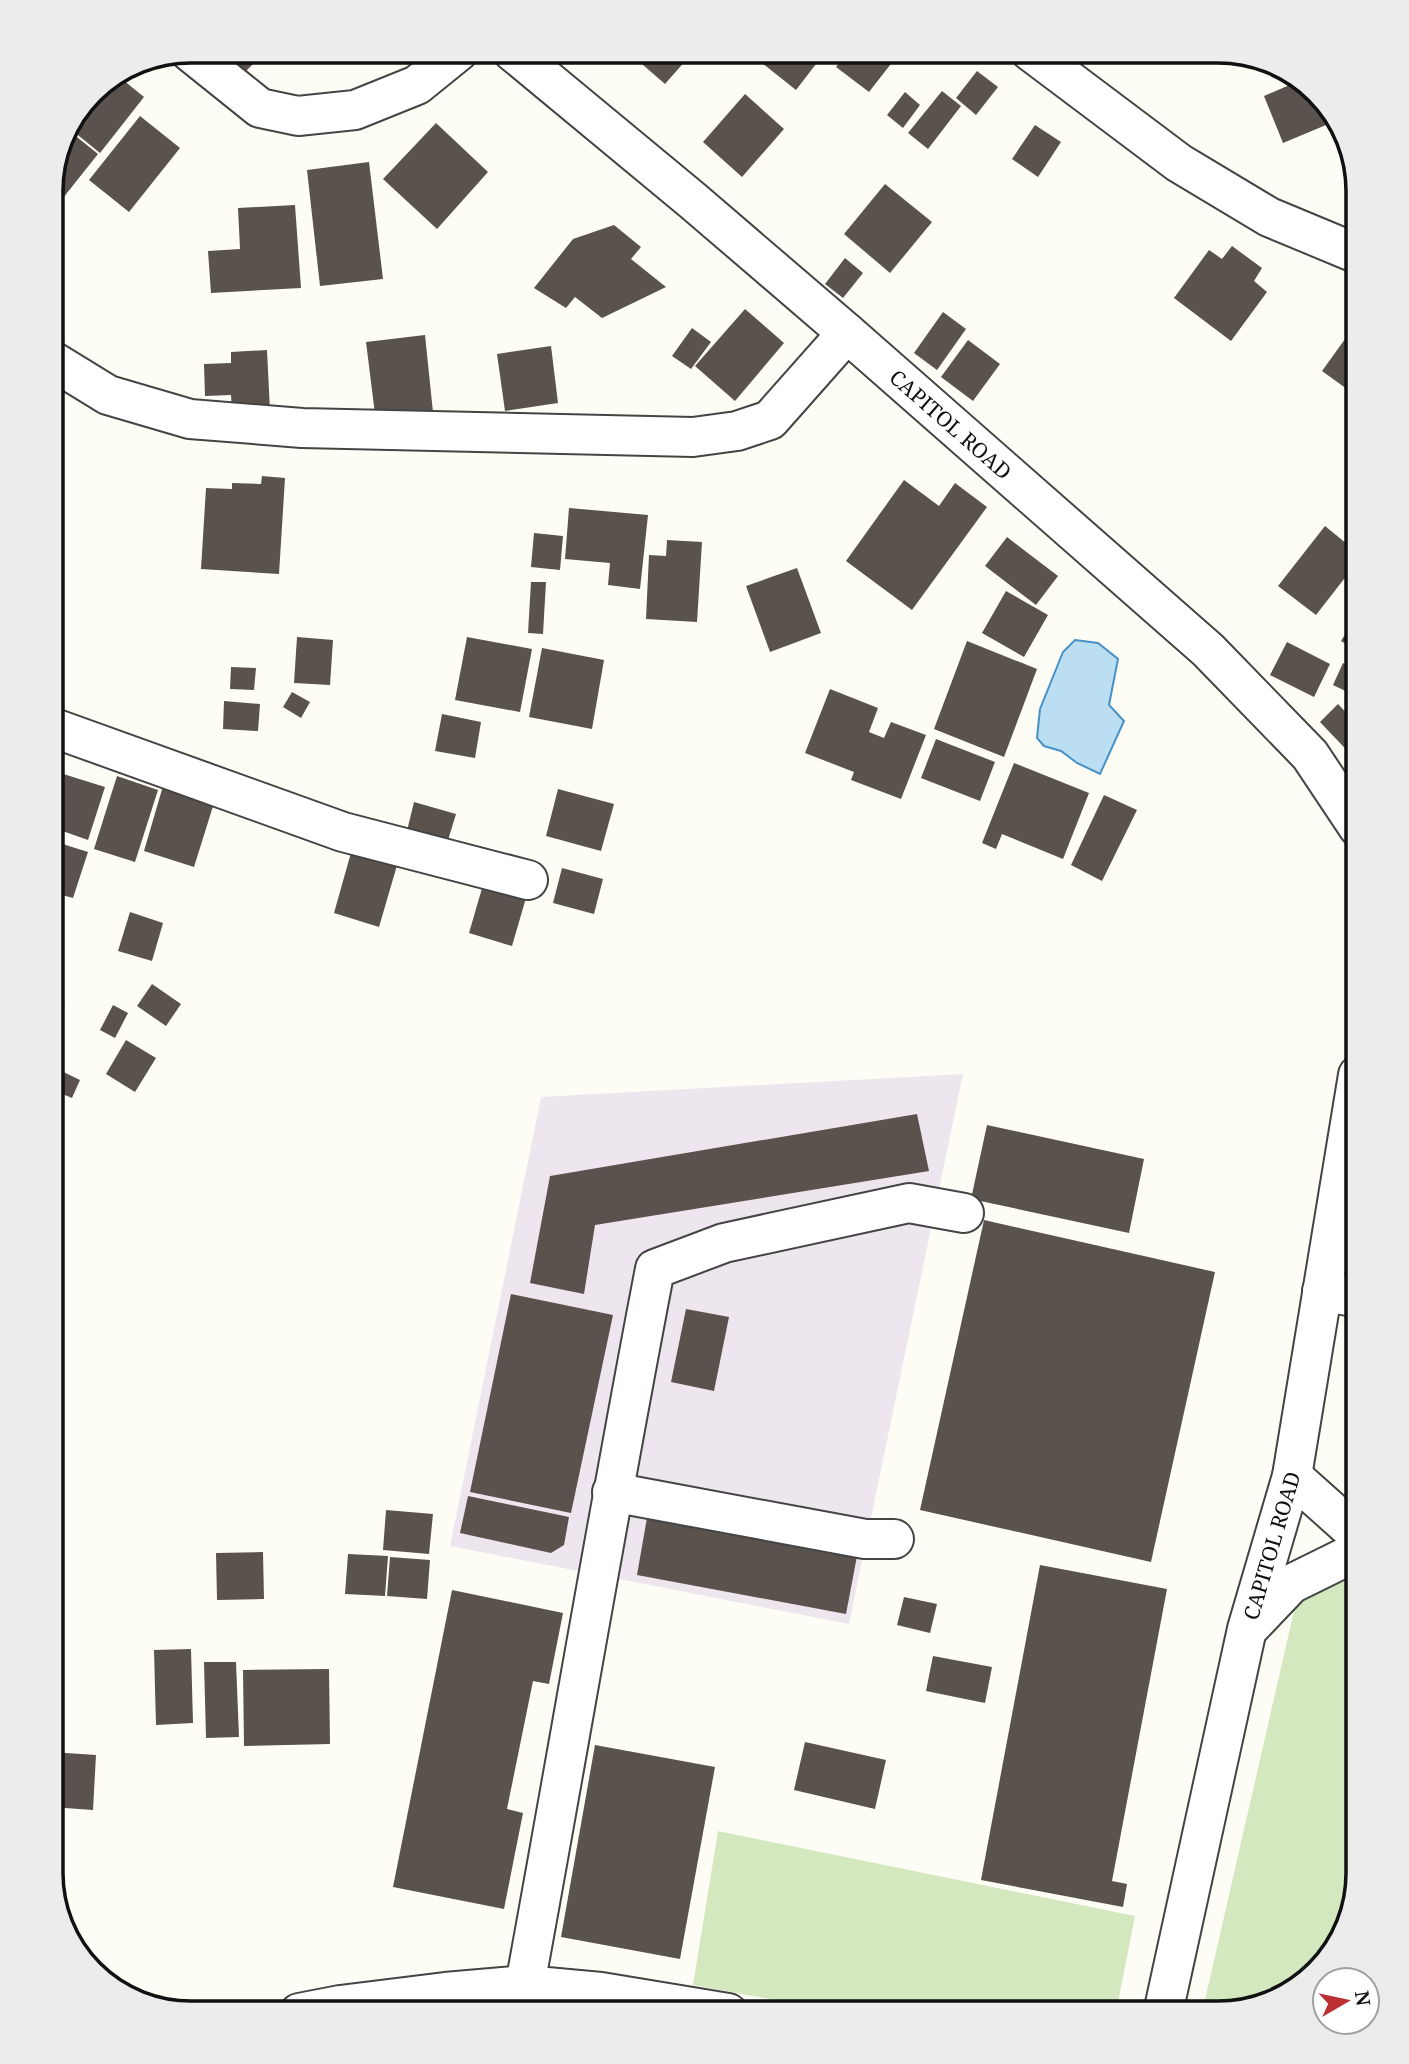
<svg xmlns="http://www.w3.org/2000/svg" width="1409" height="2064" viewBox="0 0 1409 2064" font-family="'Noto Serif',serif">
  <rect width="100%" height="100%" fill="#fefdf5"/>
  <path fill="#eee6ee" d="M963 1074 849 1624 450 1546 541 1097Z"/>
  <g fill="#d4e8bf">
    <path d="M1349 1582 1358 1585V1873L1339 1943 1288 1995 1218 2013H1202L1294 1611C1311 1588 1321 1583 1349 1582Z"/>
    <path d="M718 1831 1135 1916 1116 2013H847L693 1985Z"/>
  </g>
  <path fill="#bcdef3" stroke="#4791c7" stroke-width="2" d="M1075 640 1098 643 1118 659 1109 705 1124 721 1100 774 1077 763 1061 751 1044 746 1037 738 1040 709 1063 652Z"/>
  <g fill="#59524d">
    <path d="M215 51H266L241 76Z"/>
    <path d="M641 51H694L665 84 635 58Z"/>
    <path d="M757 51H826L796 90 753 56Z"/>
    <path d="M848 51H901L869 92 836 67Z"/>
    <path d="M977 71 998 87 976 115 956 98Z"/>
    <path d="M117 75 144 97 100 153 68 127 92 92Z"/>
    <path d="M1301 80 1338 120 1283 143 1264 96Z"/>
    <path d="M942 91 961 106 928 149 908 133Z"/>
    <path d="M905 92 920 105 903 128 887 115Z"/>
    <path d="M745 94 784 129 742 177 703 142Z"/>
    <path d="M140 116 180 148 129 212 89 180Z"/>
    <path d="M436 123 488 172 437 229 383 179Z"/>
    <path d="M1035 125 1061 142 1038 177 1012 159Z"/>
    <path d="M67 129 98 154 63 198 51 189V183L62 137Z"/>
    <path d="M369 162 383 279 320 286 307 170Z"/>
    <path d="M885 184 932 222 890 273 844 234Z"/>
    <path d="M295 205 301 288 211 293 208 251 240 249 238 208Z"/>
    <path d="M614 225 641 247 631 259 666 287 602 318 575 297 566 308 534 288 573 239Z"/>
    <path d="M1232 246 1262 268 1254 281 1267 292 1231 341 1174 298 1209 250 1222 259Z"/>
    <path d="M845 258 863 273 843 298 825 284Z"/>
    <path d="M745 309 784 343 735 401 695 366Z"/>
    <path d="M943 312 966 329 937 370 914 353Z"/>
    <path d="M1358 321V397L1322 371Z"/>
    <path d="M692 328 711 342 691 369 672 356Z"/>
    <path d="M425 335 434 422 375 414 366 342Z"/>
    <path d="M968 340 1000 364 973 401 941 377Z"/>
    <path d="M551 346 558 403 505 411 497 354Z"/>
    <path d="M267 350 270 411 232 412 231 395 205 396 204 364 231 363V352Z"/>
    <path d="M262 476 285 478 279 574 201 569 206 488 232 489V483L261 484Z"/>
    <path d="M904 480 939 506 955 483 987 507 912 610 846 561Z"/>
    <path d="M569 508 648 515 640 589 608 585 610 563 565 559Z"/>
    <path d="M1325 526 1358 553V561L1316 615 1278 586Z"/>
    <path d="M534 533 563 536 560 570 531 567Z"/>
    <path d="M1007 537 1058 576 1036 605 985 566Z"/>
    <path d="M667 540 702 542 697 622 646 619 649 555 666 556Z"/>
    <path d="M797 568 821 633 770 652 746 586Z"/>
    <path d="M531 582H546L543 634 528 633Z"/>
    <path d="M1006 591 1048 615 1024 657 982 633Z"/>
    <path d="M1358 613V651L1341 641Z"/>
    <path d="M297 637 333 640 330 685 294 683Z"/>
    <path d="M467 637 532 649 520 712 455 700Z"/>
    <path d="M967 641 1037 669 1004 757 934 729Z"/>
    <path d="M1287 642 1330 664 1314 697 1270 675Z"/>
    <path d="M542 648 604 660 592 729 529 717Z"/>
    <path d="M1343 663 1358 670V697L1333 685Z"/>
    <path d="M231 667 256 668 254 690 230 689Z"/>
    <path d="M830 689 878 708 869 732 884 738 891 722 926 735 901 799 851 780 854 772 805 753Z"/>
    <path d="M292 692 310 702 301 718 283 707Z"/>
    <path d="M224 701 260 704 258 731 223 729Z"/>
    <path d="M1338 704 1358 725V762L1320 722Z"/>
    <path d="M442 714 481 722 475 758 435 751Z"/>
    <path d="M936 739 995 762 980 801 921 778Z"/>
    <path d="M1014 763 1089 793 1063 859 1002 834 996 849 982 843Z"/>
    <path d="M57 772 105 787 88 840 51 827V794Z"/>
    <path d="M117 776 158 790 135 862 94 849Z"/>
    <path d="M163 786 214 803 194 867 144 851Z"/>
    <path d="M558 789 614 804 601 851 546 836Z"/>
    <path d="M1104 795 1137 810 1102 881 1071 865Z"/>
    <path d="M414 802 456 814 445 850 405 839Z"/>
    <path d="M53 841 88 852 73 898 51 892V848Z"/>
    <path d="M352 849 398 862 379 927 334 913Z"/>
    <path d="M562 868 603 879 594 914 553 903Z"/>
    <path d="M485 878 528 891 512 946 469 933Z"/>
    <path d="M130 912 163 923 152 961 118 951Z"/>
    <path d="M152 984 181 1004 166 1026 137 1006Z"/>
    <path d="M51 995 65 1002 51 1028Z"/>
    <path d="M113 1005 128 1013 115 1038 100 1030Z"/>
    <path d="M126 1040 156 1058 135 1092 106 1074Z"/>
    <path d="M51 1066 80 1080 72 1098 60 1093 53 1105 51 1104Z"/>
    <path d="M917 1114 929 1171 595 1225 584 1294 530 1283 550 1176Z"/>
    <path d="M987 1125 1144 1159 1129 1233 971 1199Z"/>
    <path d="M51 1146 63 1153 51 1172Z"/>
    <path d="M984 1220 1215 1272 1151 1562 920 1510Z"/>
    <path d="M511 1294 613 1315 571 1513 470 1492Z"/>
    <path d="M686 1309 729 1317 714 1391 671 1382Z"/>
    <path d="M468 1496 569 1517 564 1545 551 1553 460 1533Z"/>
    <path d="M386 1510 433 1514 429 1554 383 1550Z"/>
    <path d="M648 1512 858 1551 846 1614 637 1575Z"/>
    <path d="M263 1552 264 1599 217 1600 216 1553Z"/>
    <path d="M348 1554 388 1556 385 1596 345 1594Z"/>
    <path d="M390 1557 430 1560 427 1599 387 1596Z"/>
    <path d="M1040 1565 1167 1589 1112 1881 1127 1884 1123 1907 981 1880Z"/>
    <path d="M452 1590 563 1613 549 1684 533 1681 507 1809 523 1813 504 1909 393 1887Z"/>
    <path d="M904 1597 937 1604 930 1633 897 1625Z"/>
    <path d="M191 1649 193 1723 156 1725 154 1650Z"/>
    <path d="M933 1656 992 1667 985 1703 926 1691Z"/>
    <path d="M204 1662H236L239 1737 206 1738Z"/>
    <path d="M329 1669 330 1744 244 1746 243 1670Z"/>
    <path d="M805 1742 886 1760 875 1809 794 1790Z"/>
    <path d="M595 1745 715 1767 680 1959 561 1937Z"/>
    <path d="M51 1752 96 1755 93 1810 51 1807Z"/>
  </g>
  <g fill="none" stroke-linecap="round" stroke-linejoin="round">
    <defs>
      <g id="minor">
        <path d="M189 51 260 108 298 116 355 110 417 85 459 51"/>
        <path id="s1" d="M512 51 692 200 847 333 1208 650 1310 755 1358 827"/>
        <path d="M1030 51 1179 163 1269 217 1358 254"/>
        <path d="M51 360 108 395 190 419 302 428 693 437 737 431 770 420 847 333"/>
        <path d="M51 727 343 832 528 880"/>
        <path d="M1322 1291 1358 1298"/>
        <path d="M1292 1476 1358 1535"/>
        <path d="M612 1492 865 1539H894"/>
        <path d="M1250 1627 1291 1584 1358 1551"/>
        <path d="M525 1985C569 1746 609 1507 655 1269L724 1243 909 1203 964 1213"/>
        <path d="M299 2013 340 2005 445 1992 525 1985 601 1992 728 2013"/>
        <path id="s2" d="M1163 2013 1247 1629 1292 1476 1358 1075"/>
      </g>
    </defs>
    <use href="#minor" stroke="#444" stroke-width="42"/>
    <use href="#minor" stroke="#fff" stroke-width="38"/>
  </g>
  <g text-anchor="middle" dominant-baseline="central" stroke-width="7" stroke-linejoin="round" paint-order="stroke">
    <g font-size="21" fill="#111" stroke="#fff">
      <text stroke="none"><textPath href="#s1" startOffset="576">CAPITOL ROAD</textPath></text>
      <text stroke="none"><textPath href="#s2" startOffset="480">CAPITOL ROAD</textPath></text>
    </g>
  </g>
  <path d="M0 0H1409V2064H0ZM191 63H1218A128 128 0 0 1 1346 191V1873A128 128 0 0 1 1218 2001H191A128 128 0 0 1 63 1873V191A128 128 0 0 1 191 63Z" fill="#ececec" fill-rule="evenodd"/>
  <path fill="none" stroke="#111" stroke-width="3.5" d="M191 63H1218A128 128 0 0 1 1346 191V1873A128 128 0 0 1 1218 2001H191A128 128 0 0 1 63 1873V191A128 128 0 0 1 191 63Z"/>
  <g transform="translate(1346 2001) rotate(81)"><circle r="33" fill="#ffffff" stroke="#a0a0a0" stroke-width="2"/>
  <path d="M0-5L12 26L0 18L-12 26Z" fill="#bb2f33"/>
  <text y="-10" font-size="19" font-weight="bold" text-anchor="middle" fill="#111111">N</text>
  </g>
</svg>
